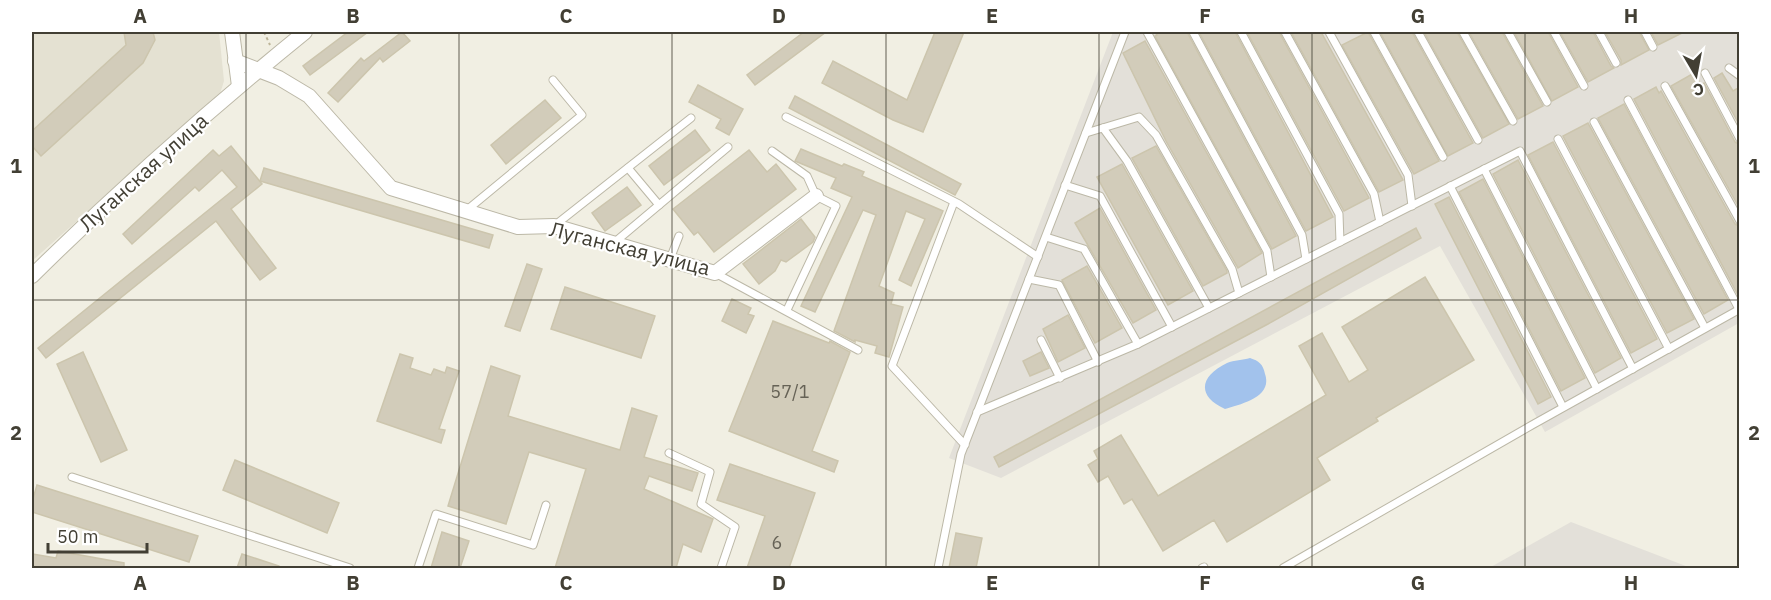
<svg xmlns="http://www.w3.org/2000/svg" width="1771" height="600" viewBox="0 0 1771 600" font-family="'IBM Plex Sans',sans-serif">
  <rect width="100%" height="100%" fill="#f1efe3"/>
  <path fill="#e4e1d2" d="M32 32H219L224 81 218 100 160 147 32 261Z"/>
  <g fill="#e3e0d9">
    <path d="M1113 32H1739V323L1545 432 1440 246 1001 478 949 458Z"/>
    <path d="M1571 522 1691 568H1489Z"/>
  </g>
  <path fill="#a2c2ec" d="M1250 358C1259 361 1263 364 1265 374 1273 397 1241 404 1225 409 1196 396 1200 376 1227 363 1234 360 1243 360 1250 358Z"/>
  <g fill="#d2ccba" stroke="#ccc5ad" stroke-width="1.5">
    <path d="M124 32H153L155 40 143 63 41 156 32 146V131L126 45Z"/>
    <path d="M348 32H368L310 75 303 66Z"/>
    <path d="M402 32 410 41 383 62 380 58 338 102 328 93 361 58 364 61Z"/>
    <path d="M804 32H826L755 85 747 75Z"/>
    <path d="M935 32H964L923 132 893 120 822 83 833 61 907 100Z"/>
    <path d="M1155 32H1187L1296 236 1272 249 1155 36 1157 35Z"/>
    <path d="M1199 32H1235L1333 217 1306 231Z"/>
    <path d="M1247 32H1279L1369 198 1344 211Z"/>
    <path d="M1291 32H1321L1403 180 1379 192Z"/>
    <path d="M1368 32 1439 161 1414 174 1342 45Z"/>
    <path d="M1380 32H1412L1473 143 1448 156Z"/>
    <path d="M1424 32H1457L1509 124 1483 138Z"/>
    <path d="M1469 32H1502L1543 106 1518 119Z"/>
    <path d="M1514 32H1548L1578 87 1552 101Z"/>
    <path d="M1560 32H1593L1611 66 1614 68 1588 82Z"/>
    <path d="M1605 32H1639L1649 50 1621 65V60Z"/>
    <path d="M1651 32H1684L1658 45Z"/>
    <path d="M1145 41 1262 253 1238 268 1166 141 1123 53Z"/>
    <path d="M1694 73 1701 85 1704 83 1735 142 1740 145V209L1671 86Z"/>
    <path d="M1722 73 1733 91 1740 87V126L1714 78Z"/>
    <path d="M698 85 743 109 729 135 716 128 721 119 689 102Z"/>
    <path d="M1656 87 1659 93 1661 91 1735 224 1740 227V294L1738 295 1634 99Z"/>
    <path d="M795 96 961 184 955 195 789 108Z"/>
    <path d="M545 100 561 118 506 164 491 145Z"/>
    <path d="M1624 104 1728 300 1704 314 1598 118Z"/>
    <path d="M1588 123 1694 319 1667 333 1563 136Z"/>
    <path d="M695 130 710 150 664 185 649 166Z"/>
    <path d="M1553 142 1657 339 1631 353 1528 155Z"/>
    <path d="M231 146 262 184 231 209 276 268 260 280 216 221 46 358 38 348 237 187 222 170 199 191 195 187 132 244 123 234 213 150 219 156Z"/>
    <path d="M1156 146 1227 271V273L1203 286 1132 158Z"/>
    <path d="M801 149 842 166 844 164 864 172 862 176 943 211 911 286 899 280 925 219 906 211 879 286 894 293 891 304 903 307 889 357 875 353 877 346 855 340V342L834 331 876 215 863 210 815 312 801 306 852 197 831 188 836 178 795 161Z"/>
    <path d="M749 150 767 172 776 164 796 189 714 252 698 232 694 235 673 209Z"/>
    <path d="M1518 160 1621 358 1595 373 1493 174Z"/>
    <path d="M1122 164 1193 291 1168 305 1097 177Z"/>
    <path d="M264 168 493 235 489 248 260 181Z"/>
    <path d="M1483 179 1585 378 1561 391 1459 192Z"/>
    <path d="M627 187 641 205 605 231 592 213Z"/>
    <path d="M1449 197 1551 397 1538 404 1435 204Z"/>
    <path d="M1100 208 1156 310 1133 323 1075 223Z"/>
    <path d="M801 219 815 237 813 242 786 262 781 260 775 271 759 284 743 264Z"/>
    <path d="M1416 228 1421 238 1268 324 999 467 994 457Z"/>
    <path d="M527 264 542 269 520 331 505 326Z"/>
    <path d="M1087 266 1122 328 1095 343 1062 280Z"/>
    <path d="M1425 277 1474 360 1376 418 1378 421 1317 458 1330 480 1227 542 1214 520 1163 551 1132 499 1124 504 1108 476 1098 482 1088 465 1098 459 1094 451 1121 435 1158 496 1326 395 1299 346 1322 333 1349 382 1368 370 1342 327Z"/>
    <path d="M565 287 655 316 641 358 551 329Z"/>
    <path d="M732 299 751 308 748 314 754 316 746 333 722 321Z"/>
    <path d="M1068 315 1085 348 1058 362 1043 329Z"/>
    <path d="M773 321 829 343 830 341 850 352 812 451 838 461 834 472 729 431Z"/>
    <path d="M83 352 127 450 101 462 57 364Z"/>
    <path d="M1041 352 1049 368 1030 376 1023 361Z"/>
    <path d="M400 354 413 358 410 368 431 375 434 369 445 373 447 367 459 371 439 429 445 430 441 443 377 421Z"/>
    <path d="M491 366 520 376 508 416 620 450 632 408 657 416 644 457 698 473 692 491 649 476 644 489 713 519 701 552 683 544 676 568H555L586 469 529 452 506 524 448 506Z"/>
    <path d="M235 460 339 503 327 533 223 490Z"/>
    <path d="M730 464 815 493 789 568H747L765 516 717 500Z"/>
    <path d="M37 485 198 536 189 562 32 512V502Z"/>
    <path d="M442 532 469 541 460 568H431Z"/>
    <path d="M956 533 982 538 976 568H949Z"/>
    <path d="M58 551 124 563V568H32V554L56 558Z"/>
    <path d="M242 554 279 566V568H237Z"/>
  </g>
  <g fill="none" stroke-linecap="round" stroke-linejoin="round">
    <defs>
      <g id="service">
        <path d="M1147 32 1267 251 1271 277"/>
        <path d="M1193 32 1302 235 1306 259"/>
        <path d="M1241 32 1339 214 1340 242"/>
        <path d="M1285 32 1374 194 1380 222"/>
        <path d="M1329 32 1408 175 1412 206"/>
        <path d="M1374 32 1443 157"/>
        <path d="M1418 32 1478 140"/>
        <path d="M1463 32 1513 121"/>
        <path d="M1508 32 1547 102"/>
        <path d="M1554 32 1584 86"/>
        <path d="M1599 32 1616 63"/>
        <path d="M1645 32 1653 47"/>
        <path d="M1729 68 1740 76"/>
        <path d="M1705 73 1740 139"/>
        <path d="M1665 86 1740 221"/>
        <path d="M1628 100 1739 309"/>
        <path d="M786 117 959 204 1038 257"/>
        <path d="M1594 122 1705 328"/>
        <path d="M1103 128 1127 161 1209 308"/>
        <path d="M1086 133 1139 117 1156 135 1232 269 1239 293"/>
        <path d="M1558 139 1669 349"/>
        <path d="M772 151 807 176 816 196 836 206 787 310"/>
        <path d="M628 168 659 205"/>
        <path d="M1484 169 1597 389"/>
        <path d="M1065 185 1100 196 1172 327"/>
        <path d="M1450 186 1563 407"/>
        <path d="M954 202 892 366 965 445"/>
        <path d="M467 210 582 115 553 80"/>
        <path d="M554 226 691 118"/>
        <path d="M1046 237 1084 249 1138 344"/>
        <path d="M615 242 728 147"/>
        <path d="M670 259 679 236"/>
        <path d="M715 273 858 350"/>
        <path d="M1029 279 1059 285 1098 362"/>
        <path d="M1041 340 1060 378"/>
        <path d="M977 412 1138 344 1520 151 1633 369"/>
        <path d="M669 453 710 472 701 504 735 527 721 568"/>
        <path d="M72 477 350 568"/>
        <path d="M418 568 436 514 533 545 546 505"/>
        <path d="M938 568 961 454 1125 32"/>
        <path d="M1202 568 1204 567"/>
        <path d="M1283 568 1532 425 1740 309"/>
      </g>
      <g id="minor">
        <path d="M232 32 239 86"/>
        <path d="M235 61 279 78 309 96 391 188 518 227 554 226 715 273 816 196"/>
        <path d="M32 276C118 191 210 109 305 32"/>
      </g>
    </defs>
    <use href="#service" stroke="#bcb8a7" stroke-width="9"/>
    <use href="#minor" stroke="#bcb8a7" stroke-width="16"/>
    <path stroke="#bdb599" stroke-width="2" stroke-dasharray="3 3" stroke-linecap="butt" d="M264 32 270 45"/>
    <use href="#service" stroke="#fff" stroke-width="7"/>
    <use href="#minor" stroke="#fff" stroke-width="14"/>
  </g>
  <path fill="none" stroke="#423f34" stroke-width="1.5" stroke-opacity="0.55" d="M246 32V568M459 32V568M672 32V568M886 32V568M1099 32V568M1312 32V568M1525 32V568M32 300H1740"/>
  <g text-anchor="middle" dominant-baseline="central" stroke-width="4.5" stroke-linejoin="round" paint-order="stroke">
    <g font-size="18" fill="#666256">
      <text x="790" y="391">57/1</text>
      <text x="777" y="542">6</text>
    </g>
    <g font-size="21" fill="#423f34" stroke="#fff">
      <text transform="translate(143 172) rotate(-42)">Луганская улица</text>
      <text transform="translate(630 248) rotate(14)">Луганская улица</text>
    </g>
  </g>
  <rect width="1771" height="600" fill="none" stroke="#ffffff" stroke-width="66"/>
  <g transform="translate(1696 75) rotate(170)" stroke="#ffffff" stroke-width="4.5" paint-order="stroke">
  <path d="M0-4.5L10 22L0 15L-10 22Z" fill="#423f34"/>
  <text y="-9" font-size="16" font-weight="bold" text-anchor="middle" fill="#423f34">С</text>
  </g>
  <path d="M48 543v9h99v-9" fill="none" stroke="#423f34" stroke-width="3"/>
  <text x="57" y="543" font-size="18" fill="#423f34" stroke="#ffffff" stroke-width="4.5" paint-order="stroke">50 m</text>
  <rect x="33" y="33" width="1705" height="534" fill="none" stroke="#423f34" stroke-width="2"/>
  <g font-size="20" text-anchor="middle" font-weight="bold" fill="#423f34">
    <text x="140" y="23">A</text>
    <text x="353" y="23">B</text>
    <text x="566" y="23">C</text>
    <text x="779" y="23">D</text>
    <text x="992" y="23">E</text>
    <text x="1205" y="23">F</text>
    <text x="1418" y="23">G</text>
    <text x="1631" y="23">H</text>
    <text x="16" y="173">1</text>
    <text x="1754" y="173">1</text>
    <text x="16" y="440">2</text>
    <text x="1754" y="440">2</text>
    <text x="140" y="590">A</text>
    <text x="353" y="590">B</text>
    <text x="566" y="590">C</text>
    <text x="779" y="590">D</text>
    <text x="992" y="590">E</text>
    <text x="1205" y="590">F</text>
    <text x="1418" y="590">G</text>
    <text x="1631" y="590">H</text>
  </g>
</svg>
